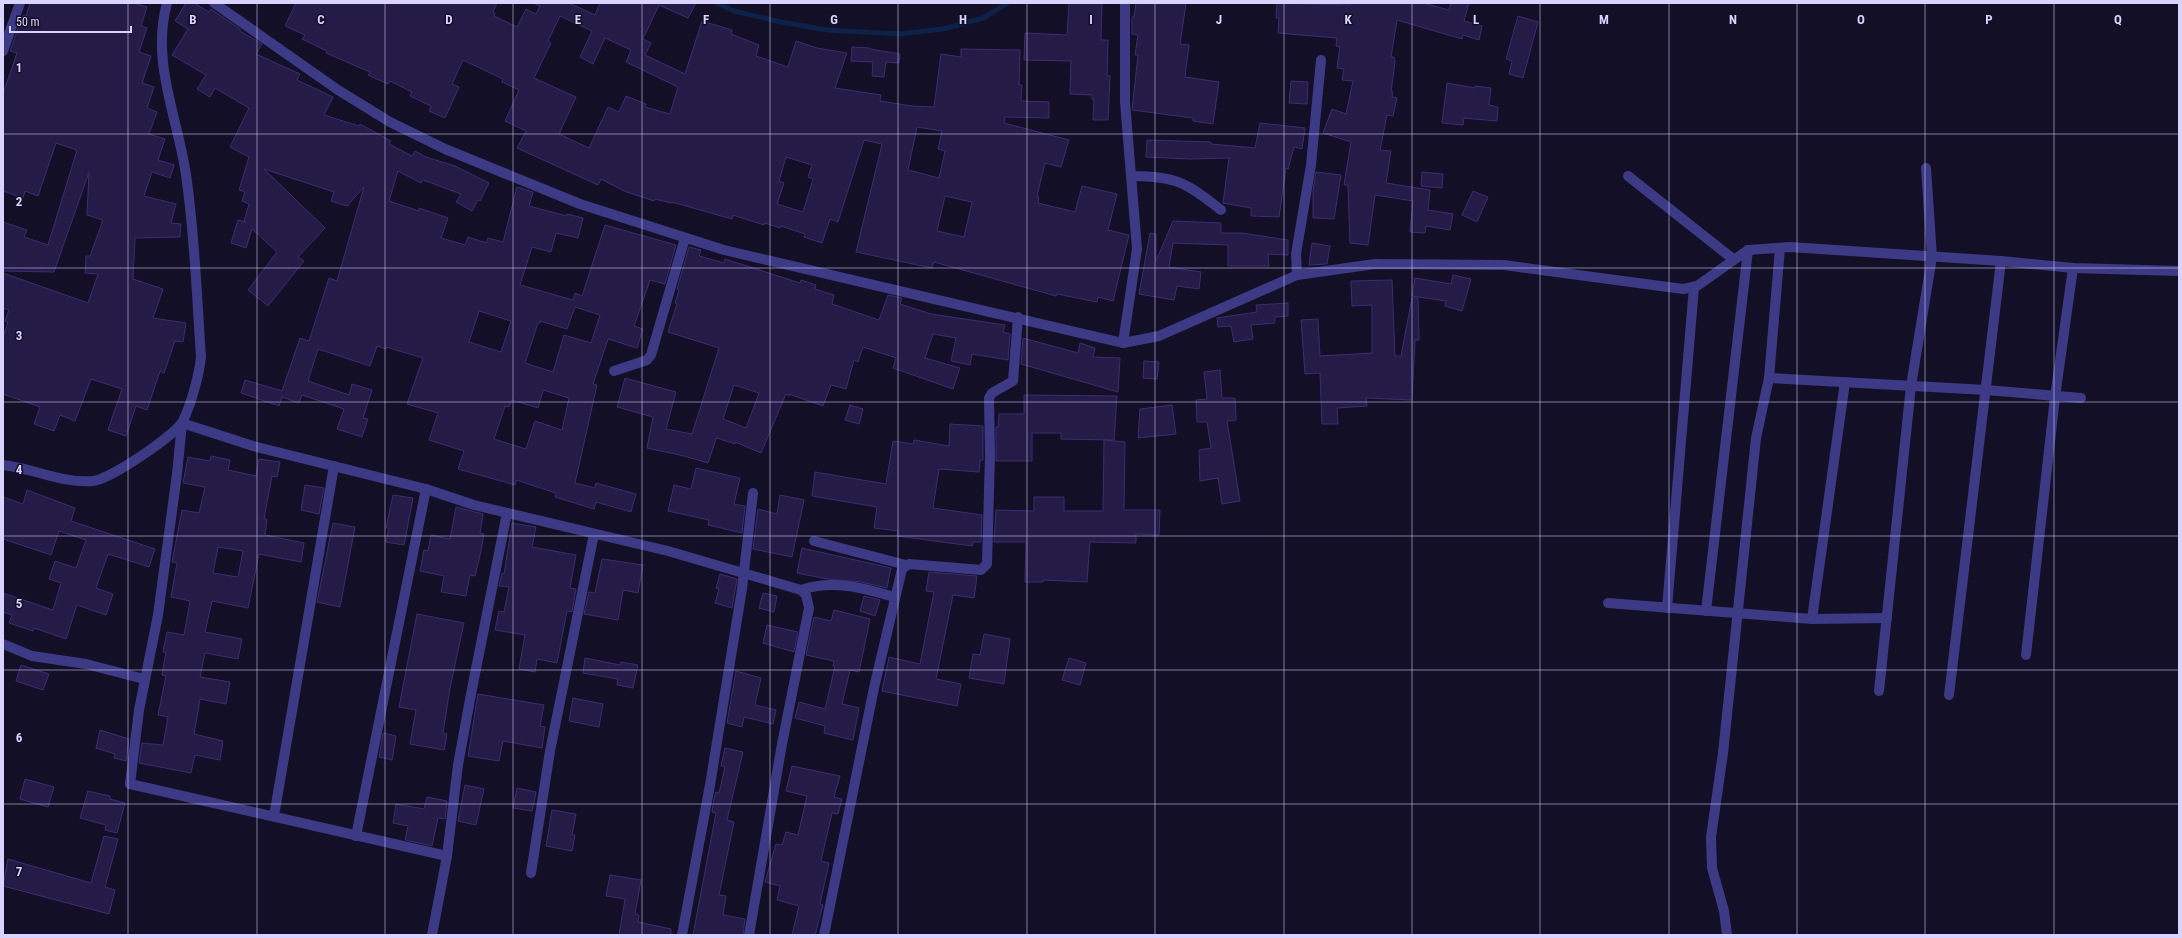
<svg xmlns="http://www.w3.org/2000/svg" width="2182" height="938" viewBox="0 0 2182 938" font-family="'Roboto Condensed',sans-serif">
  <rect width="100%" height="100%" fill="#130f26"/>
  <g fill="none" stroke-linecap="round" stroke-linejoin="round">
    <path stroke="#0c2248" stroke-width="5" d="M717 3 734 11 781 22 827 30 900 34 943 29 983 18 1008 3"/>
  </g>
  <g fill="#241b47" stroke="#3b2d73" fill-rule="evenodd">
    <path d="M30 3H134L147 7 141 26 147 28 139 52 151 56 142 83 154 87 147 108 157 112 149 134 165 139 158 160 174 165 170 178 152 172 144 196 176 204 171 223 181 224 180 237 135 238 133 279 163 289 153 318 186 323 183 342 175 341 164 373 160 371 147 410 136 406 126 436 108 430 122 389 91 379 75 421 60 415 54 431 34 424 40 407 3 394V337L8 322 5 321 9 310 3 308V273L88 303 98 274 85 273 86 256H90L103 220 87 215 89 172 54 272 3 271V222L27 230 24 237 48 245 77 150 56 143 38 196 25 191 23 198 3 191V94L17 53 10 51 23 15 26 16Z"/>
    <path d="M186 3H194L209 12 211 9 240 29V31L262 44 256 54 300 74 297 80 333 97 324 115 359 126 360 124 391 141 389 144 412 156 415 151 426 157 455 166 489 183 480 201 478 200 472 211 456 202 461 194 423 180 421 183 398 171 389 201 419 211V208L448 218 441 238 465 245 468 237 486 243 488 238 503 242 517 187 533 192 529 206 567 216V214L583 218 578 238 556 233 551 252 532 247 520 285 573 300 575 293 582 296 605 225 676 245 665 284 650 280 634 326 643 329 637 348 608 339 593 384 597 385 575 483 595 488 596 483 636 494 631 512 596 502 594 509 555 497 556 493 516 480 515 485 458 469 464 451 429 440 438 413 407 404 423 358 386 347V349L377 346 370 366 318 349 308 381 349 395 352 384 372 390 363 418 368 419 362 437 337 429 344 409 302 395 299 403 282 397 279 406 241 393 245 380 282 391 300 338 309 341 329 278 337 281 364 187 347 206 331 201 334 192 264 169 325 228 298 257 304 261 268 306 248 290 277 252 252 229 246 248 231 243 238 220 246 222 244 221 249 204 242 201 245 192 239 190 249 157 230 147 249 108 215 88 210 97 197 89 206 75 172 55 188 29 175 21ZM575 307 600 315 591 343 564 335 553 372 525 363 538 323H540V321L567 329ZM479 311 511 321 501 352 469 342ZM543 390 569 398 562 430 535 421 526 449 494 439 505 406 509 407 512 400 538 408Z"/>
    <path d="M296 3H497L493 12 495 13 494 16 517 27 526 9 536 14 540 6 533 3H569L595 15 600 3H696L688 18 659 5 643 39 651 43 645 55 685 74 702 21 732 30 731 34 759 45 756 56 788 67 796 41 817 48 847 53 835 88 881 95 880 101 912 106 934 107 941 54 961 57V49L1020 50 1019 85H1022L1021 101 1049 102V118L1005 117 1004 123 1069 140 1061 167 1045 163 1037 196 1039 197 1038 203 1075 212 1082 186 1117 194 1108 230 1129 235 1113 301 1098 297 1097 302 1057 294 1056 296 934 262 932 268 856 252 882 144 864 140 838 222 830 219 822 243 804 237 805 234 781 226 780 228 765 223 764 225 733 215 732 219 672 202 671 203 655 199 654 201 624 191 601 179 598 185 517 148 526 131 505 121 519 90 502 82 503 79 463 60 452 84 459 87 445 118 429 111 431 106 410 96 412 92 390 81 388 84 368 75 370 72 326 53 327 51 302 39 305 35 285 26ZM560 16 592 31 580 57 593 64 605 38 631 50 626 62 678 87 670 114 645 107 646 104 626 96 619 112 608 107 589 148 559 134 576 97 534 78 551 43 548 41ZM917 127 942 131 938 149 945 151 939 178 908 170ZM786 157 812 165 808 177 813 179 803 212 777 204 784 183 779 181ZM945 196 972 202 964 237 937 231Z"/>
    <path d="M1069 3H1102L1101 40H1108L1107 75 1110 76 1108 120H1093L1094 99H1092V95L1070 94 1071 61 1024 60 1025 33 1067 35Z"/>
    <path d="M1136 3H1186L1180 44 1189 45 1185 77 1219 82 1213 124 1193 121V118L1132 110 1138 55H1135L1138 35 1132 34V17H1134Z"/>
    <path d="M1277 3 1350 5 1351 3H1423L1449 10 1451 3H1469L1464 21 1482 26 1479 40 1463 35 1462 39 1397 20 1391 57H1394L1395 62 1391 92H1393L1392 97 1397 98 1393 116 1387 115 1380 150 1391 151 1386 183 1430 190 1428 210 1453 214 1450 230 1426 226 1425 233 1410 232 1413 201 1375 195 1368 245 1350 243 1348 185H1344L1351 142 1323 133 1332 109 1346 114 1353 81 1342 80 1344 69 1337 68 1340 47 1336 46 1337 38 1278 33 1279 18H1276Z"/>
    <path d="M1518 16 1538 22 1523 78 1509 74 1512 61 1506 59Z"/>
    <path d="M852 47 870 48V49L900 54 899 63 886 62 884 77 872 76 873 62 851 61Z"/>
    <path d="M1291 81 1308 82 1307 104 1289 103Z"/>
    <path d="M1447 83 1475 88V86L1491 88 1489 105 1498 107 1497 121 1464 118 1463 125 1442 123Z"/>
    <path d="M1260 123 1305 128 1302 149 1294 147 1288 169 1286 168 1279 217 1251 216V208L1223 203 1229 158 1190 159 1146 157 1147 140 1211 142V144L1255 148Z"/>
    <path d="M1316 172 1341 175 1334 219 1313 218V191Z"/>
    <path d="M1422 172 1443 174 1442 188 1421 186Z"/>
    <path d="M1473 191 1488 197 1477 222 1462 215Z"/>
    <path d="M1173 221 1221 223V233H1242L1288 240V255L1268 254 1269 266H1228V245L1173 243 1169 267 1201 272 1199 289 1177 286 1174 300 1139 294 1150 233 1156 234V261Z"/>
    <path d="M1312 243 1330 246 1327 264 1309 265Z"/>
    <path d="M689 247 701 250 699 256 724 263 725 259 800 283 801 280 816 285 815 289 834 295 832 304 879 320 888 295 902 298 900 304 931 314 1005 325 1003 332 1010 334 1008 360 972 354 970 365 951 361 956 338 933 334 925 358 960 368 953 389 893 368 896 358 863 347 858 362 854 360 846 389 831 385 823 406 789 394V396L786 394 761 453 735 442V444L717 438 716 439 708 463 684 456 647 448 653 417 617 407 625 378 676 392 666 429 692 434 719 348 668 332 677 304 675 303 679 290 677 289ZM734 385 759 393 746 428 723 419Z"/>
    <path d="M1453 275 1471 279 1462 311 1445 306 1446 301 1412 296 1415 278 1451 284Z"/>
    <path d="M1392 280 1395 356H1401L1412 298H1418L1419 340H1415L1412 400 1366 398 1367 406 1337 408 1338 424H1322L1320 373 1305 374 1301 320 1318 319 1320 356 1372 353V305L1352 306 1351 281Z"/>
    <path d="M1288 303V316L1275 317V323L1251 325 1253 339 1234 342 1231 326 1218 327 1217 318 1257 312 1256 305Z"/>
    <path d="M1023 338 1078 353 1080 343 1095 348 1093 357 1120 358 1118 392 1021 364Z"/>
    <path d="M1144 361 1159 362 1157 379 1143 378Z"/>
    <path d="M1220 370 1222 398H1235L1236 420 1227 421 1240 501 1222 504 1218 478 1200 481 1199 450 1211 448 1207 422H1197L1196 400 1207 399 1204 372Z"/>
    <path d="M1024 395 1117 396 1114 440 1061 439V433H1032V461H996V427H998L999 414H1024Z"/>
    <path d="M850 405 863 409 859 424 845 420Z"/>
    <path d="M1172 405 1176 434 1138 438 1140 409Z"/>
    <path d="M950 424 983 426V460H980L979 472 939 469 933 508 982 515 981 542H973L972 546 897 536 898 531 874 528 877 507 812 496 815 472 886 484 893 441 913 444 914 440 949 446Z"/>
    <path d="M1104 440 1125 442 1124 510H1160L1159 535 1136 534V543L1090 542 1087 582 1043 580V582H1025L1026 542H994L996 510 1034 511V497H1064V511H1103Z"/>
    <path d="M211 456 230 460 228 470 256 476 259 459 280 462 277 477 272 476 264 519H267L265 535 304 543 301 562 259 554 248 608 212 601 205 632 242 639 238 659 205 653 200 677 230 682 226 704 200 699 194 734 223 741 220 760 195 755 191 773 139 763 142 743 163 745 168 717 158 715 166 676 162 675 166 652H163L167 632 184 635 190 601 171 597 177 563 172 562 182 510 199 513 205 487 183 483 188 457 210 461ZM218 547 243 551 238 577 213 573Z"/>
    <path d="M696 468 740 478 734 504 745 506 742 533 708 525 709 520 668 511 674 485 691 489Z"/>
    <path d="M305 485 324 488 319 514 301 510Z"/>
    <path d="M27 490 75 508 71 521 155 549 149 567 108 554 96 588 113 594 106 615 77 605 66 639 34 628 33 631 9 623 12 615 3 612V593L53 610 61 583 49 579 55 561 76 568 86 540 59 531 51 555 3 539V497L23 504Z"/>
    <path d="M393 495 413 498 404 545 386 542 389 528H386Z"/>
    <path d="M780 495 804 500 792 557 753 549 758 509 777 514Z"/>
    <path d="M456 507 483 514 480 533 484 534 481 551 475 576 470 575 466 596 441 592 444 576 420 571 424 550 428 551 431 535 450 539Z"/>
    <path d="M333 523 355 527 340 607 317 602Z"/>
    <path d="M512 523 536 527 532 547 576 555 570 588 576 589 572 612 567 611 557 663 537 659 535 672 519 669 525 635 495 630 499 611 504 612 509 587 499 586 502 573 504 574Z"/>
    <path d="M802 548 891 568 887 588 861 582 827 579 797 573Z"/>
    <path d="M602 559 643 565 638 593 623 590 618 620 584 614 589 592 595 593Z"/>
    <path d="M929 572 977 576 974 598 953 595 936 679 961 684 957 706 882 691 889 657 920 664 934 592 926 591Z"/>
    <path d="M720 574 737 579 732 608 715 603 719 589 716 588Z"/>
    <path d="M763 593 777 596 774 612 759 608Z"/>
    <path d="M864 596 880 600 875 616 860 611Z"/>
    <path d="M834 610 870 619 859 672 850 670 842 704 859 708 853 740 824 733 825 726 795 718 799 702 825 709 835 666H833L834 661 806 655 814 617 831 621Z"/>
    <path d="M417 614 464 623 450 688 443 733 447 734 444 750 410 744 416 710 399 707Z"/>
    <path d="M767 625 798 632 794 652 763 643Z"/>
    <path d="M984 634 1010 639 1004 684 969 678 973 654 980 655Z"/>
    <path d="M585 658 620 665 621 662 638 665 633 688 617 685 618 679 583 673Z"/>
    <path d="M1069 658 1086 663 1080 685 1062 680Z"/>
    <path d="M21 665 49 674 43 690 16 681Z"/>
    <path d="M736 671 761 678 755 705 776 710 773 724 744 717 742 727 727 723Z"/>
    <path d="M478 694 544 705 540 726 545 727 542 748 503 741 499 761 468 756Z"/>
    <path d="M573 698 603 704 599 727 569 721Z"/>
    <path d="M100 730 129 739 126 761 114 758 115 754 96 748Z"/>
    <path d="M383 733 396 736 392 760 379 757Z"/>
    <path d="M725 748 743 752 727 820 734 822 719 895 726 896 723 915 745 919 743 935H693L716 813 712 812 714 799 716 792 719 793 725 767 721 766Z"/>
    <path d="M792 766 840 776 834 797 842 799 838 814 832 813 821 861 829 863 820 904 823 905 815 935H792L799 906 777 900 780 886 765 882 776 844 782 845 786 832 798 835 807 796 786 791Z"/>
    <path d="M25 779 54 787 48 807 20 799Z"/>
    <path d="M465 785 484 789 476 825 458 821Z"/>
    <path d="M517 788 536 792 532 811 513 808Z"/>
    <path d="M88 791 110 796V799L125 803 117 833 105 830 106 825 80 818Z"/>
    <path d="M427 797 447 801 445 819 438 818 432 846 405 840 408 826 393 823 396 804 424 809Z"/>
    <path d="M552 810 576 814 572 835H575L572 851 546 846Z"/>
    <path d="M104 836 118 839 105 887 115 890 109 914 3 886 8 859 91 883Z"/>
    <path d="M610 875 641 880 635 914 639 915 638 922 671 929V935H619L625 899 606 896Z"/>
  </g>
  <g fill="none" stroke-linecap="round" stroke-linejoin="round">
    <g stroke="#3d3a85" stroke-width="10">
      <path d="M214 3 338 90 390 122 445 149 580 204 724 250 1123 343 1159 336 1297 275 1296 254 1311 165 1321 60"/>
      <path d="M3 51 20 3"/>
      <path d="M1132 176C1176 176 1187 183 1221 210"/>
      <path d="M1628 176 1733 259"/>
      <path d="M1297 275 1375 264 1504 265 1683 289 1697 286 1748 250 1790 247 2001 261 2073 268 2179 271"/>
      <path d="M1123 343 1137 249 1125 102V3"/>
      <path d="M614 371 647 360 651 355 685 238"/>
      <path d="M1769 378 1986 390 2081 398"/>
      <path d="M3 465C32 468 63 484 93 481 109 480 176 435 183 421 191 404 199 376 201 357 197 299 195 240 187 182 180 122 150 64 167 3"/>
      <path d="M814 541 906 565"/>
      <path d="M801 590C832 579 864 588 894 597"/>
      <path d="M1608 603 1812 619 1887 618"/>
      <path d="M1667 608 1694 287"/>
      <path d="M1706 611 1748 250"/>
      <path d="M1812 619 1845 382"/>
      <path d="M3 644 32 656 86 664 144 679"/>
      <path d="M2026 655 2055 397 2073 268"/>
      <path d="M1879 691 1911 386 1932 257 1926 168"/>
      <path d="M1949 695 2001 261"/>
      <path d="M274 816 334 466"/>
      <path d="M356 836 426 489"/>
      <path d="M447 856 130 784 139 710 158 615 177 474 182 423 253 446 426 489 474 505 668 551 801 590 806 595 809 608 782 744 749 935"/>
      <path d="M531 873 550 751 594 534"/>
      <path d="M432 935 447 856 458 765 471 694 507 513"/>
      <path d="M682 935 710 785 742 589 753 493"/>
      <path d="M824 935 874 688 902 569 909 564 981 570 987 564 990 455 989 398 992 393 1013 381 1018 317"/>
      <path d="M1727 935 1724 911 1712 868 1711 837 1723 753 1756 438 1769 378 1780 248"/>
    </g>
  </g>
  <path fill="none" stroke="#d9d4ff" stroke-width="1" stroke-opacity="0.55" d="M128 3V935M257 3V935M385 3V935M513 3V935M642 3V935M770 3V935M898 3V935M1027 3V935M1155 3V935M1284 3V935M1412 3V935M1540 3V935M1669 3V935M1797 3V935M1925 3V935M2054 3V935M3 134H2179M3 268H2179M3 402H2179M3 536H2179M3 670H2179M3 804H2179"/>
  <g font-size="13" text-anchor="middle" font-weight="bold" fill="#d9d4ff" stroke="#130f26" stroke-width="3" stroke-linejoin="round" paint-order="stroke">
    <text x="193" y="24">B</text>
    <text x="321" y="24">C</text>
    <text x="449" y="24">D</text>
    <text x="578" y="24">E</text>
    <text x="706" y="24">F</text>
    <text x="834" y="24">G</text>
    <text x="963" y="24">H</text>
    <text x="1091" y="24">I</text>
    <text x="1219" y="24">J</text>
    <text x="1348" y="24">K</text>
    <text x="1476" y="24">L</text>
    <text x="1604" y="24">M</text>
    <text x="1733" y="24">N</text>
    <text x="1861" y="24">O</text>
    <text x="1989" y="24">P</text>
    <text x="2118" y="24">Q</text>
    <text x="19" y="72">1</text>
    <text x="19" y="206">2</text>
    <text x="19" y="340">3</text>
    <text x="19" y="474">4</text>
    <text x="19" y="608">5</text>
    <text x="19" y="742">6</text>
    <text x="19" y="876">7</text>
  </g>
  <rect width="2182" height="938" fill="none" stroke="#d9d4ff" stroke-width="8"/>
  <path d="M10 26v6h121v-6" fill="none" stroke="#d9d4ff" stroke-width="2"/>
  <text x="16" y="26" font-size="12" fill="#d9d4ff" stroke="#130f26" stroke-width="3" paint-order="stroke">50 m</text>
</svg>
